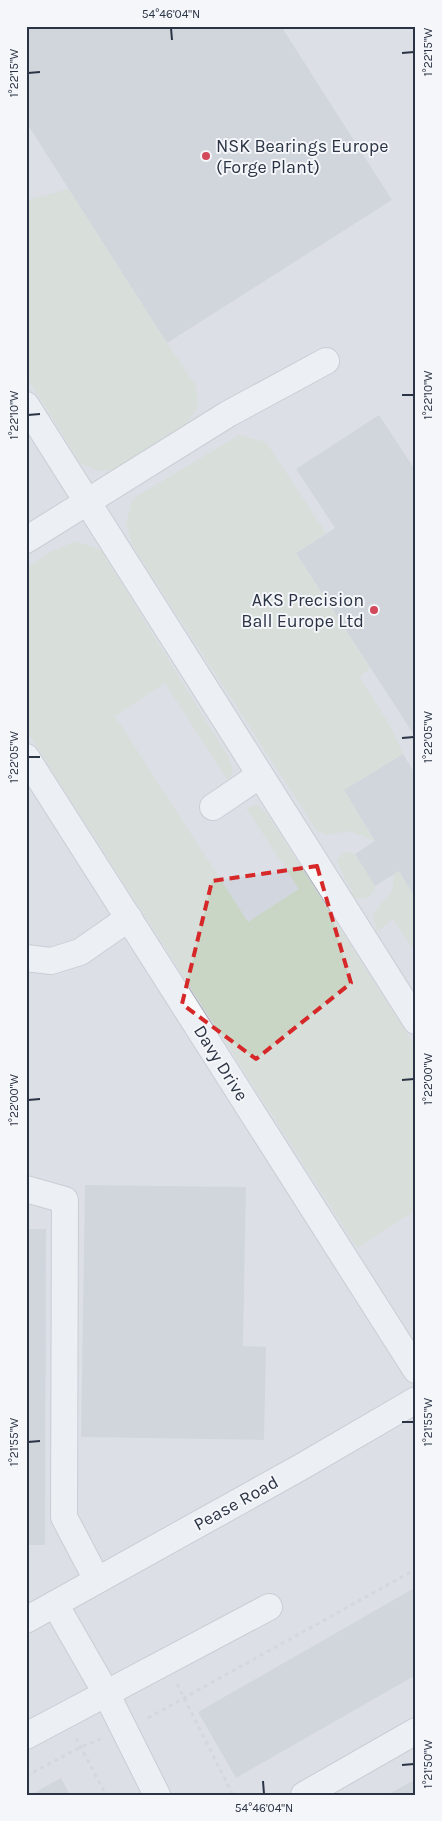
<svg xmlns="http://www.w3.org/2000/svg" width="442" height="1821" viewBox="0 0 442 1821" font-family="Karla,sans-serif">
  <rect width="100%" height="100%" fill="#e4e7ec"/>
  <rect fill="#d2d6de" x="26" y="26" width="390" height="1769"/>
  <g fill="#c9d6c5">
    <path d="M69 189 167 343 196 386 198 408 187 423 118 470 98 471 81 464 26 376V200Z"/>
    <path d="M239 435 266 442 326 533 296 553 370 668 360 677 392 729 403 754 344 790 375 841 349 831 328 835 317 831 133 547 126 523 132 499Z"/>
    <path d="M76 541 101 550 229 758 233 770 228 781 165 683 115 716 248 922 299 889 246 808 257 804 268 815 416 1048V1210L357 1248 26 730V569L50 552Z"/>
    <path d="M345 851 355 854 375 886V890L368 898 355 899 336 860Z"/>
    <path d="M399 871 416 899V954L393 919 377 932 373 914 393 890V875Z"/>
  </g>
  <g fill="#bbc0ca">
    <path d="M26 26H281L392 200 167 343 26 122Z"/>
    <path d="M379 415 416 471V738L296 553 335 528 296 469Z"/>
    <path d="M403 754 416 775V899L399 871 375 886 355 854 375 841 344 790Z"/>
    <path d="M85 1185 246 1187 243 1346 266 1347 264 1440 81 1437Z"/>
    <path d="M26 1229H46L45 1545H26Z"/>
    <path d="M416 1587V1675L236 1778 198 1712Z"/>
    <path d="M61 1778 70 1795H30Z"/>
    <path d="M416 1779V1795H387Z"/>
  </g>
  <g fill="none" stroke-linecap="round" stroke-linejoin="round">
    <defs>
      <g id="minor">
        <path d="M26 405 416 1021"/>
        <path d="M26 540 228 414 326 361"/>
        <path d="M26 757 416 1370"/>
        <path d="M213 807 260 775"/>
        <path d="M26 958 51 961 80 952 129 918"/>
        <path d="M26 1189 65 1200 64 1517 97 1580"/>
        <path d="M55 1604 106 1693 157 1795"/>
        <path d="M26 1620 301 1467 416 1400"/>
        <path d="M26 1736 269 1607"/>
        <path d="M304 1795 416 1731"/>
      </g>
    </defs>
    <use href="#minor" stroke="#a9aeb7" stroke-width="28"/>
    <g stroke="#c2c5cb" stroke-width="3" stroke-dasharray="4 4" stroke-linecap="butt">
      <path d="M177 1684 233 1795"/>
      <path d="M148 1718 416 1569"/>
      <path d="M76 1738 106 1795"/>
      <path d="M26 1776 81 1747 101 1739"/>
    </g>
    <use href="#minor" stroke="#f7f8fa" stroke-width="26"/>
  </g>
  <path d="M0 0H442V1821H0ZM317 866 351 983 256 1059 182 1004 212 881Z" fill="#e4e7ec" fill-opacity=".55" fill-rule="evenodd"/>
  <path fill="none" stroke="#d62828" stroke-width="4" stroke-dasharray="10 6" stroke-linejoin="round" d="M317 866 351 983 256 1059 182 1004 212 881Z"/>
  <path fill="none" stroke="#2b3445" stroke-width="2" d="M171 28 172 40M402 53 414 52M28 73 40 72M402 395H414M28 415 40 414M402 738 414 737M28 757H40M402 1080 414 1079M28 1100 40 1099M402 1422H414M28 1442 40 1441M402 1765 414 1764M263 1781 264 1794"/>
  <g fill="#d1495b" stroke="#f4f6f9" stroke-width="2">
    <circle cx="206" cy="156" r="5"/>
    <circle cx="374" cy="610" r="5"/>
  </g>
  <g text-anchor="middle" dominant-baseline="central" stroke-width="4" stroke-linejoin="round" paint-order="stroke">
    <g font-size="18" fill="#2b3445" stroke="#f4f6f9" text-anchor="start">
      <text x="216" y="146">NSK Bearings Europe<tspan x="216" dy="21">(Forge Plant)</tspan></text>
      <text x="364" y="600" text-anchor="end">AKS Precision<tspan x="364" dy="21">Ball Europe Ltd</tspan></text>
    </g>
    <g font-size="18" fill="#2b3445" stroke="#f4f6f9">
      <text transform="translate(221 1063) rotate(58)">Davy Drive</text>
      <text transform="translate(236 1503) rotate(-29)">Pease Road</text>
    </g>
  </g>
  <rect width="442" height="1821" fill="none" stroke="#f4f6f9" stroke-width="55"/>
  <rect x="28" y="28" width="386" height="1766" fill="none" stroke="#2b3445" stroke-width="2"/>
  <g font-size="12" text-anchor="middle" fill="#2b3445">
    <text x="171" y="18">54°46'04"N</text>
    <text transform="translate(428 52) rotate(-90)" y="4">1°22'15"W</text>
    <text transform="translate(14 73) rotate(-90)" y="4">1°22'15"W</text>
    <text transform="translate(428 395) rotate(-90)" y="4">1°22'10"W</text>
    <text transform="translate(14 415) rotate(-90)" y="4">1°22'10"W</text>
    <text transform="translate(428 737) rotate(-90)" y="4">1°22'05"W</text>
    <text transform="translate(14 757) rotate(-90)" y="4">1°22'05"W</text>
    <text transform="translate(428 1079) rotate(-90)" y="4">1°22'00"W</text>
    <text transform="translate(14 1100) rotate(-90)" y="4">1°22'00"W</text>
    <text transform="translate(428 1422) rotate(-90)" y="4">1°21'55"W</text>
    <text transform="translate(14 1442) rotate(-90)" y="4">1°21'55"W</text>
    <text transform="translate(428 1764) rotate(-90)" y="4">1°21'50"W</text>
    <text x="264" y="1812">54°46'04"N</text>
  </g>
</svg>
